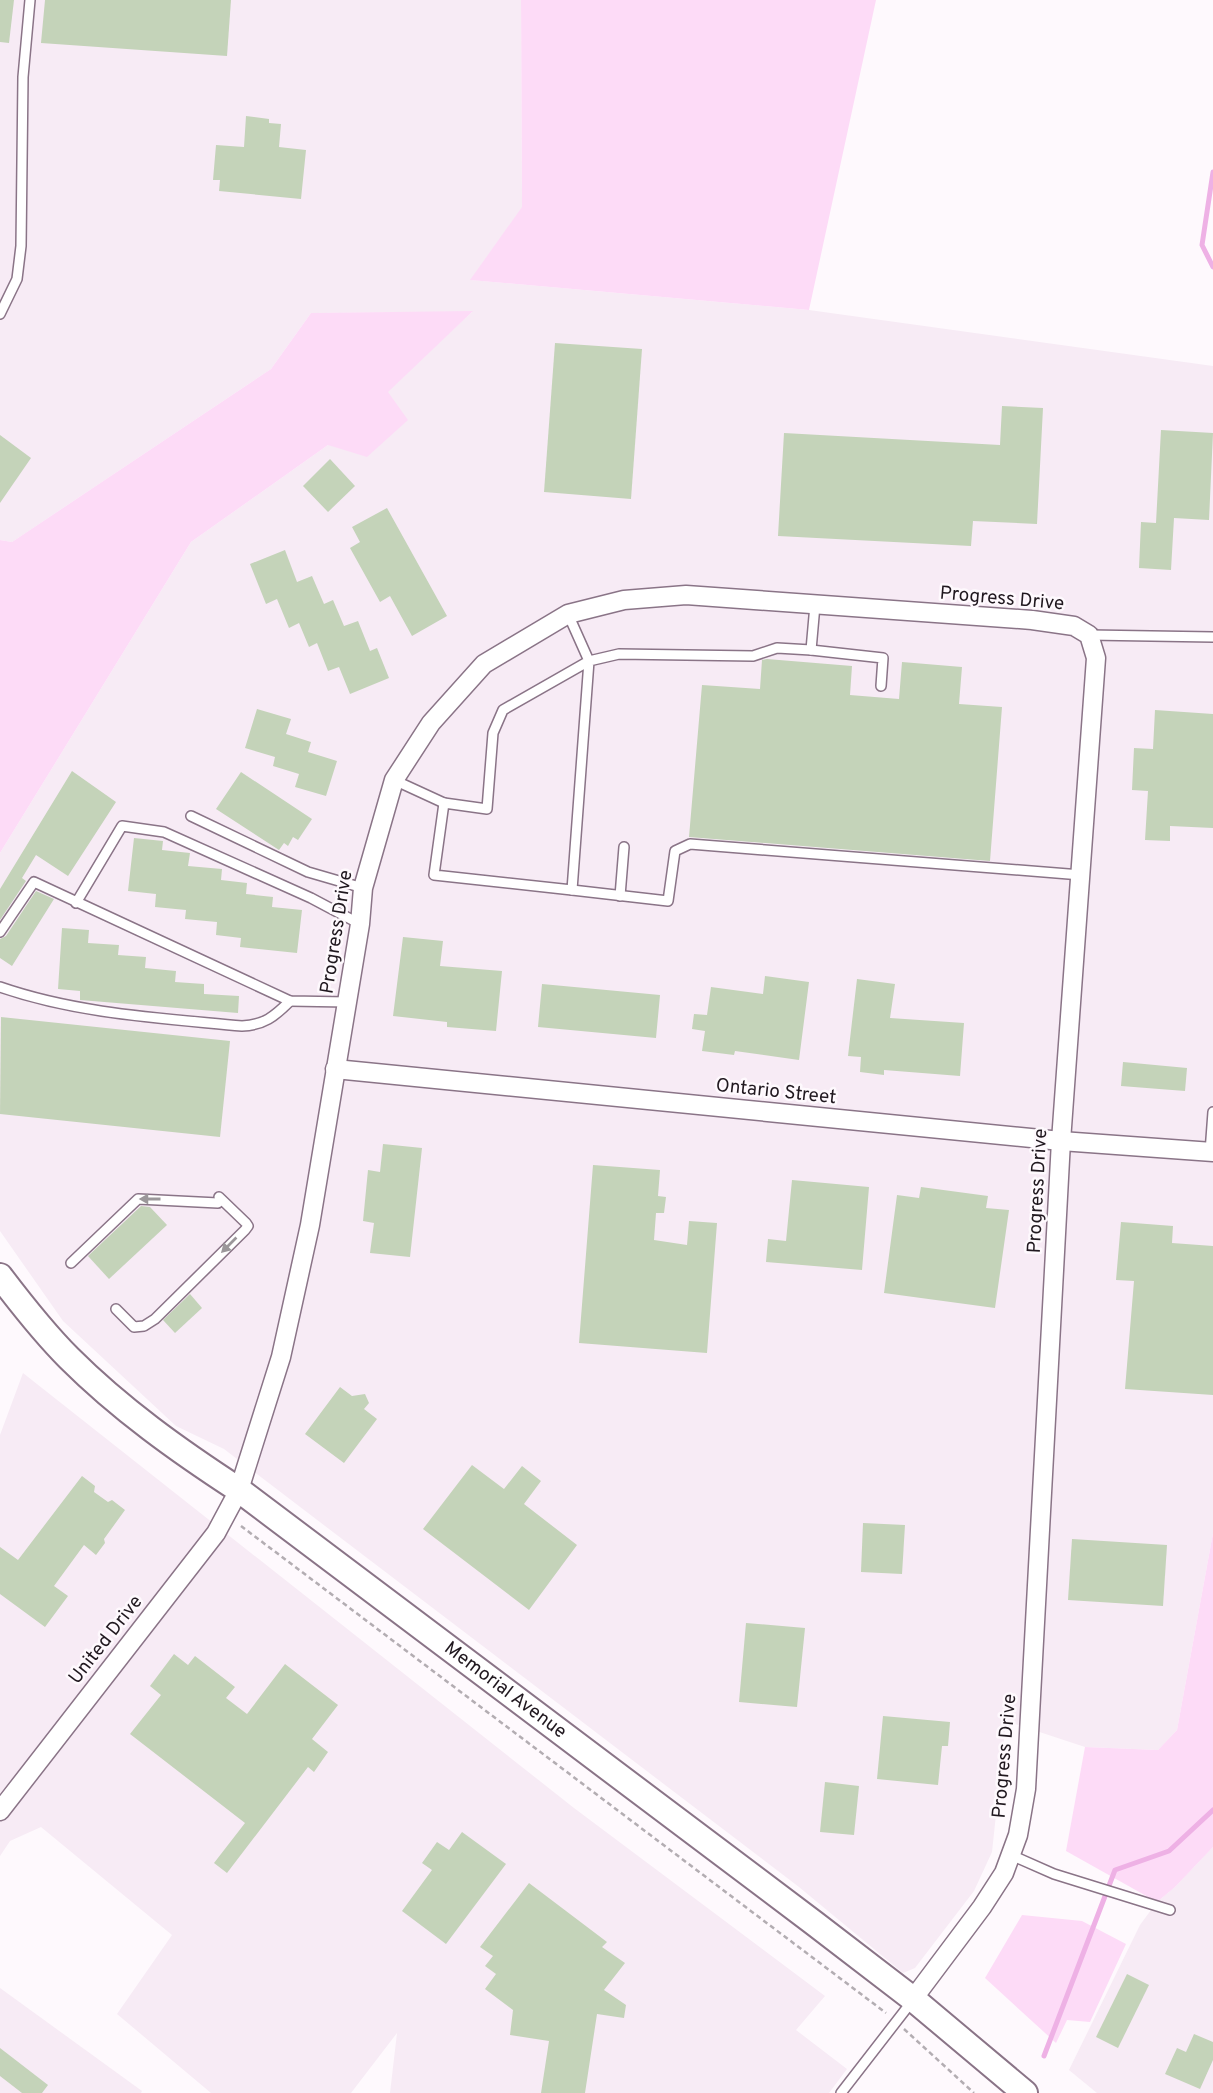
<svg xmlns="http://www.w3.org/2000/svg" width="1213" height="2093" viewBox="0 0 1213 2093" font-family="Overpass,sans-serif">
  <rect width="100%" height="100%" fill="#fef9fd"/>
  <g fill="#f7ebf5">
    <path d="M0 0H521L522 208 471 280 809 310 1213 366V1533L1177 1730 1158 1750 1085 1747 1006 1721 992 1852 974 1891 915 1968 903 1973 799 1887 224 1449 176 1426 63 1321 0 1231V853L191 542 328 445 472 312 311 313 271 369 12 542 0 540Z"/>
    <path d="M23 1373 574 1808 825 1996 796 2030 847 2069 829 2093H390L397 2033 351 2093H211L117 2014 172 1935 41 1827 10 1841 0 1856V1435Z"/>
    <path d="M1213 1847V2093H1097L1069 2070 1140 1925 1157 1902 1175 1887Z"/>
    <path d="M0 1988 142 2091 141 2093H0Z"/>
  </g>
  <g fill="#fddbf7">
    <path d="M521 0H876L809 310 470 280 522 207Z"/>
    <path d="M473 311 388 392 408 420 367 457 328 445 191 542 0 853V540L12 542 271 369 311 313Z"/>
    <path d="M1213 1533V1847L1175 1887 1157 1902 1066 1851 1085 1747 1158 1750 1177 1730Z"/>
    <path d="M1022 1915 1082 1921 1126 1944 1090 2022 1067 2020 1056 2043 985 1978Z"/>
  </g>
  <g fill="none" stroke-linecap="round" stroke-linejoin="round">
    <g stroke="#eeb1e5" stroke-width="5">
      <path d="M1213 172 1202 245 1213 267"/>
      <path d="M1044 2056 1115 1870 1169 1851 1213 1810"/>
    </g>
  </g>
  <g fill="#c4d3b9">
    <path d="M0 0H14L9 43 0 42Z"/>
    <path d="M45 0H231L227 56 41 43Z"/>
    <path d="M246 116 269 119V123L281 124 279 147 306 150 301 199 219 191 220 180H213L216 145 244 147Z"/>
    <path d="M555 343 642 349 631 499 544 492Z"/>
    <path d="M1002 406 1043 408 1037 524 973 521 971 546 778 536 784 433 1000 445Z"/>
    <path d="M1161 430 1213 433 1209 520 1174 518 1171 570 1139 568 1141 522 1156 523Z"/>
    <path d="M0 435 31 458 0 503Z"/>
    <path d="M330 459 355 486 328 512 303 486Z"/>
    <path d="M387 508 447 616 412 636 390 596 380 602 350 548 360 542 352 527Z"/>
    <path d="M285 550 297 582 312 576 324 604 333 600 344 626 358 621 370 651 377 648 389 678 350 694 339 667 328 671 317 643 309 647 299 623 289 628 277 599 266 604 250 564Z"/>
    <path d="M767 659 852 666 850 695 899 699 902 662 962 667 959 704 1002 707 990 861 689 837 702 685 760 689 762 660Z"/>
    <path d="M257 709 291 719 286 734 311 742 308 752 337 761 326 796 295 787 299 774 273 766 275 757 245 748Z"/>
    <path d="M1155 710 1213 714V828L1170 826V841L1145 840 1148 791 1132 790 1134 748 1153 749Z"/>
    <path d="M72 771 116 802 68 876 36 855 22 878 26 881 0 920V889Z"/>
    <path d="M241 772 312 819 298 840 293 837 288 846 284 843 279 850 216 809Z"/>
    <path d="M134 838 163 841 162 850 190 853 188 866 222 869 221 880 247 883 246 894 273 897 272 907 302 910 297 953 240 947 241 938 216 935 217 922 185 919 186 910 155 907 156 894 128 891Z"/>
    <path d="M36 891 54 899 12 966 0 958V939L6 936Z"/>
    <path d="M62 928 89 930 88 943 119 945 118 955 146 957 145 968 176 971 175 982 204 984V994L239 996 238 1013 80 1000V991L58 989Z"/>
    <path d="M403 937 443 941 440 966 502 971 496 1031 447 1027V1022L393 1016Z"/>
    <path d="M765 976 809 982 799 1060 735 1051 734 1055 702 1051 705 1031 692 1029 694 1014 707 1015 711 987 763 994Z"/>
    <path d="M857 979 895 984 890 1018 964 1023 960 1076 884 1070V1075L860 1072 861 1057 848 1056Z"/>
    <path d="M542 984 660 995 656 1038 538 1027Z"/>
    <path d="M1 1017 230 1041 220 1137 0 1114Z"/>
    <path d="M1123 1062 1187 1068 1185 1091 1121 1086Z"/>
    <path d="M383 1144 422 1148 410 1257 370 1253 374 1223 363 1221 368 1170 380 1172Z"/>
    <path d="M593 1165 660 1170 658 1196 666 1197 664 1213H656L654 1240 687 1245 689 1221 717 1223 707 1353 579 1343Z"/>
    <path d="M792 1180 869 1187 862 1270 766 1262 768 1239 786 1241Z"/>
    <path d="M921 1187 988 1196 986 1208 1009 1210 995 1308 884 1293 897 1195 919 1198Z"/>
    <path d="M141 1206 150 1207 167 1225 109 1279 88 1256Z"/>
    <path d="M1121 1222 1173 1226 1172 1243 1213 1246V1395L1125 1389 1134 1281 1116 1280Z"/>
    <path d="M190 1294 202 1308 175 1333 163 1320Z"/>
    <path d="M340 1387 352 1396 365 1394 369 1403 364 1409 377 1419 344 1463 305 1434Z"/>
    <path d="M472 1465 504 1489 522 1466 541 1481 524 1504 577 1545 529 1610 423 1529Z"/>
    <path d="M82 1476 95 1486 94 1492 108 1502 112 1500 125 1510 104 1539 105 1543 96 1555 84 1545 54 1586 68 1596 45 1627 0 1594V1547L18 1560Z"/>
    <path d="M863 1523 905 1525 902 1574 861 1572Z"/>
    <path d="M1072 1539 1167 1545 1163 1606 1068 1600Z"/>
    <path d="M746 1623 805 1628 797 1707 739 1702Z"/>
    <path d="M174 1654 188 1665 195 1656 235 1687 226 1698 247 1714 285 1664 338 1705 312 1739 328 1752 314 1772 308 1767 227 1873 214 1863 245 1823 130 1734 161 1695 150 1686Z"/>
    <path d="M883 1716 950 1722 948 1746H942L938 1785 877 1779Z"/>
    <path d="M825 1782 859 1786 854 1835 820 1832Z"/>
    <path d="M462 1832 506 1864 446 1944 402 1911 432 1870 422 1863 437 1842 449 1850Z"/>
    <path d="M529 1883 607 1942 602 1947 625 1963 604 1990 626 2005 624 2018 597 2014 585 2093H541L549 2041 510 2035 513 2010 485 1989 496 1974 485 1966 493 1956 480 1947Z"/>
    <path d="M1127 1974 1149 1985 1118 2048 1096 2037Z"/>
    <path d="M1194 2034 1213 2042V2060L1200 2089 1165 2074 1177 2048 1186 2052Z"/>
    <path d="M0 2048 48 2085 42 2093H22L0 2076Z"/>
  </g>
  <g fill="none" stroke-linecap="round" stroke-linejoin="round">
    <defs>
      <g id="lane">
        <path d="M0 314 17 279 21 246 23 77 30 0"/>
        <path d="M568 614 589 661 503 710 493 733 487 809 444 803 434 875 572 890 589 661 619 654 753 656 777 648 811 650 815 605"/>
        <path d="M1089 635 1213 637"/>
        <path d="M811 650 883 658 881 686"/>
        <path d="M394 780 444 803"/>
        <path d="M191 816 308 872 363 888"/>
        <path d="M572 890 668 901 675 851 690 844 1081 875"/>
        <path d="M620 896 624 847"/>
        <path d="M76 903 122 826 164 832 311 898 360 924"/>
        <path d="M0 932 34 882 290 1001 347 1002"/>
        <path d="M0 987C78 1014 160 1018 242 1026 264 1025 274 1017 290 1001"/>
        <path d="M1210 1152 1213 1112"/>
        <path d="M71 1263 138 1199 218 1203"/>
        <path d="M116 1309 134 1327 144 1326 155 1319 245 1230 248 1226 246 1223 219 1197"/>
        <path d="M1011 1855 1054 1874 1170 1910"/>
        <path d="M841 2093 913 2000"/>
      </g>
      <g id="street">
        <path d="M335 1069 1061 1141 1213 1152"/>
        <path d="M0 1811 216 1533 239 1490 281 1357 310 1225 360 924 363 888 394 780 431 723 484 664 568 614 624 600 686 595 1032 620 1074 626 1089 635 1096 658 1061 1141 1026 1789 1018 1835 1004 1873 982 1907 913 1999"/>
      </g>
      <g id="secondary">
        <path id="s1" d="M0 1276C22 1305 44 1333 69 1358 120 1409 179 1451 239 1490L814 1923 913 1999 1025 2093"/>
      </g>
    </defs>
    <use href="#lane" stroke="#8a7487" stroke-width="12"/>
    <use href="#street" stroke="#8a7487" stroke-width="21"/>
    <use href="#secondary" stroke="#8a7487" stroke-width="28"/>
    <g stroke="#b3adb2" stroke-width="2.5" stroke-dasharray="5 3.5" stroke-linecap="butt">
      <path d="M241 1526 886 2013"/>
      <path d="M904 2029 974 2093"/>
    </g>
    <use href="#lane" stroke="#fff" stroke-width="9"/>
    <use href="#street" stroke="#fff" stroke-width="18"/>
    <use href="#secondary" stroke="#fff" stroke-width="24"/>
  </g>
  <defs><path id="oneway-solid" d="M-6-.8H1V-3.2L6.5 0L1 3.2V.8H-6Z" transform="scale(1.75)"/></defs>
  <g fill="#9b979a">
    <use href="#oneway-solid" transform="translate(150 1199) rotate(180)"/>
    <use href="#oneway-solid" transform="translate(229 1245) rotate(135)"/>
  </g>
  <g text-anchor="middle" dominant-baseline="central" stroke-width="5" stroke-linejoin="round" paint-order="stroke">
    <g font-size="19" fill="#20181f" stroke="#fef9fd">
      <text transform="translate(1002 599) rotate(5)">Progress Drive</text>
      <text transform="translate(337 932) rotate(-81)">Progress Drive</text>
      <text transform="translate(776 1092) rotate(6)">Ontario Street</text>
      <text transform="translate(1038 1191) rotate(-87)">Progress Drive</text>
      <text transform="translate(106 1640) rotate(-52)">United Drive</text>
      <text stroke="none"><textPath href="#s1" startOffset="656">Memorial Avenue</textPath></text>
      <text transform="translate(1005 1756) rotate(-85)">Progress Drive</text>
    </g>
  </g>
</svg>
